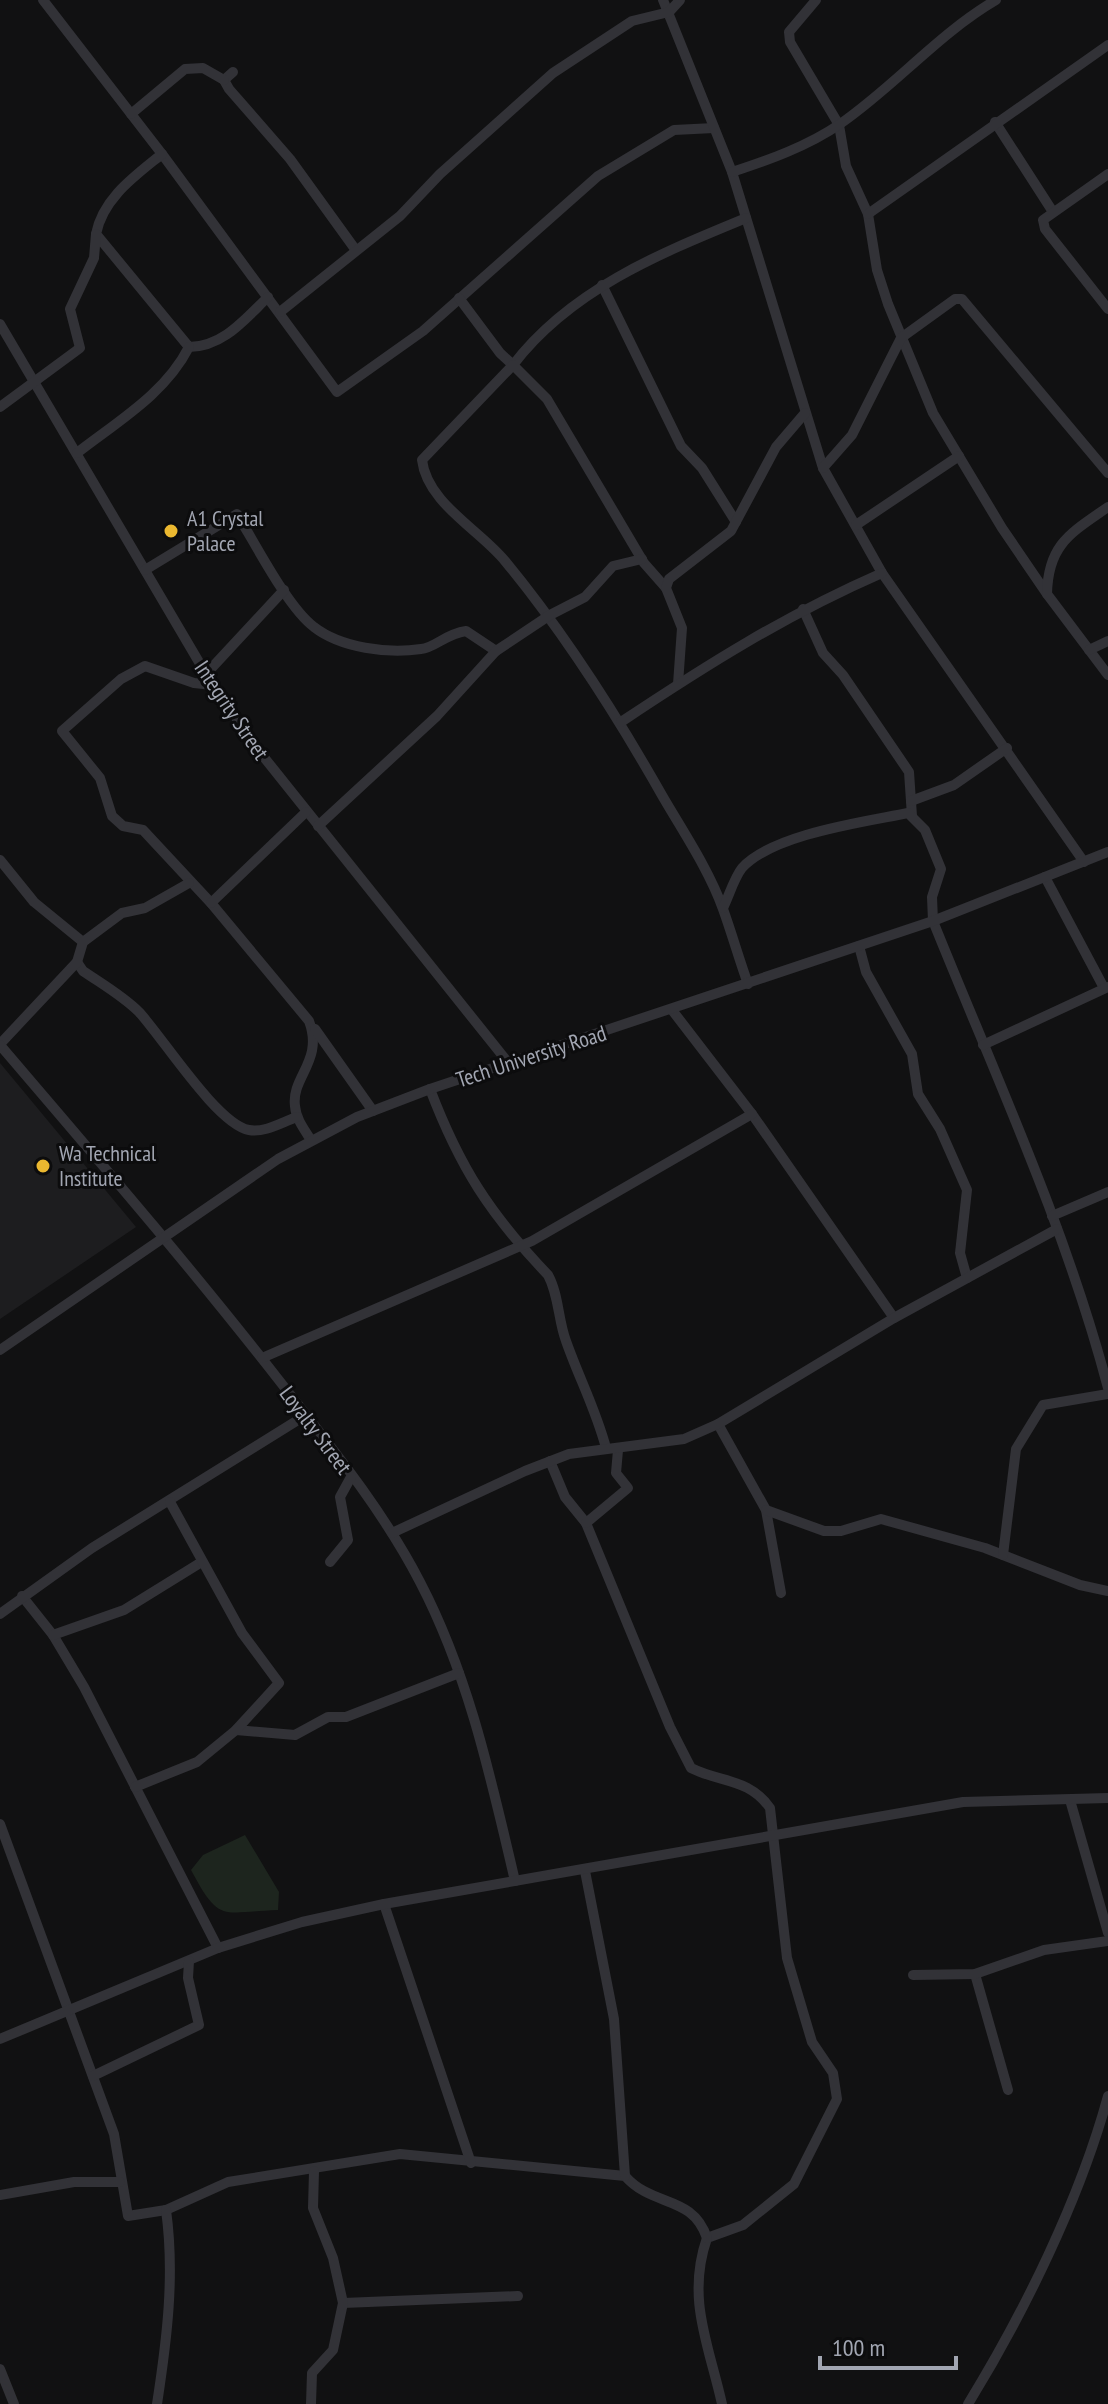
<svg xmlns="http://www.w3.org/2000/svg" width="1108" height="2404" viewBox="0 0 1108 2404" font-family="'PT Sans Narrow',sans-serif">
  <rect width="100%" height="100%" fill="#111112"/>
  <path fill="#1d1d1f" d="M0 1063 136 1227 0 1319Z"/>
  <path fill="#1d251e" d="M245 1835 279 1892 278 1910C221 1912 220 1924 191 1870L203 1855Z"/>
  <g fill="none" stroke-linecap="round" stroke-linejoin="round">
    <g stroke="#323237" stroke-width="10">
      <path d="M43 0 162 154 337 392 423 331 598 176 674 130 714 128"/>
      <path d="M663 0 732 172 823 468 882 573 1084 862"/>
      <path d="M816 0 789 32 790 42 839 125 846 166 868 214 877 270 888 304 933 413 1002 528 1047 594"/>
      <path d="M233 72 224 80 229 89 290 159 355 249"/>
      <path d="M131 114 185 69 203 68 224 80"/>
      <path d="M995 122 1053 212"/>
      <path d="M162 154C135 176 103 198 96 234L189 347C223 347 245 319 268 297"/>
      <path d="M732 172C769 160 808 146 840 124 895 86 938 34 996 0"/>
      <path d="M1108 174 1043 220 1045 229 1108 309"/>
      <path d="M868 214 1108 45"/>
      <path d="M602 285 681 446 702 468 736 522"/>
      <path d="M459 298 500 353 513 365C571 289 661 253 746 218"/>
      <path d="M280 312 400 216 440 174 553 73 632 21 669 12 680 0"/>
      <path d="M0 324 206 674 259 751 510 1065"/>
      <path d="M0 407 80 348 70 309 94 258 96 234"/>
      <path d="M77 453C118 421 165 394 189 347"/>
      <path d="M823 468 852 435 901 338 955 299H962L1108 473"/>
      <path d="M1108 507C1071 533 1048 544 1047 594L1108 675"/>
      <path d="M856 525 959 456"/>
      <path d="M145 570 237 514C255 543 288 608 314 627 341 648 388 654 421 649 435 648 445 634 466 631L496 651"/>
      <path d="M666 588 644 563 547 399 513 365 422 460C427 503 480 530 505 561 566 635 616 714 663 797 684 833 709 870 723 909 732 934 739 959 748 984"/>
      <path d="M803 609 823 653 843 675 909 772 912 816"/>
      <path d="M1089 650 1108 641"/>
      <path d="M206 674 284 590"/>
      <path d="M678 684 682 628 666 588 669 579 731 531 776 447 805 413"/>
      <path d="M213 685 194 683 145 666 121 679 62 731 100 778 112 816 123 826 143 830 211 903 309 1021C324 1061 291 1077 295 1106 296 1119 304 1129 311 1140"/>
      <path d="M621 722C708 664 786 615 882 573"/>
      <path d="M911 801 954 785 1007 748"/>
      <path d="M318 826 437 716 496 651 550 615 585 597 613 566 642 559"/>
      <path d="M0 860 34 902 83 942"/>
      <path d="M1045 877 1104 988"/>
      <path d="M211 903 306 812"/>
      <path d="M723 908C729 896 734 878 742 868 773 834 864 822 908 813L925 830 941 869 932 897 933 921C995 1075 1066 1228 1108 1388"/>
      <path d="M859 946 866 972 912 1054 918 1094 940 1129 967 1190 960 1253 967 1278"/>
      <path d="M77 962 83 971C102 984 123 996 139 1012 163 1038 217 1124 249 1130 265 1133 282 1122 297 1117"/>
      <path d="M672 1010 752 1114 894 1318"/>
      <path d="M315 1029 373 1111"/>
      <path d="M0 1044 77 962 83 942 122 913 145 908 189 883"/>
      <path d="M0 1045C94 1155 189 1265 278 1379 328 1443 383 1510 420 1582 469 1676 491 1779 515 1881"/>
      <path d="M983 1045 1108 987"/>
      <path d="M430 1089C460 1168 490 1214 548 1275 559 1295 558 1320 566 1341 579 1378 596 1410 606 1448"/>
      <path d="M1052 1216 1108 1192"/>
      <path d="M0 1350 278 1159 357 1117 430 1089 933 921 1108 852"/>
      <path d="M262 1358 532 1241 752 1114"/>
      <path d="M718 1424 766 1510 781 1593"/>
      <path d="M550 1461 565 1497 586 1523 670 1727 691 1768C721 1783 749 1778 770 1808L787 1958 812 2042 833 2073 837 2099 794 2184 743 2225 707 2238C686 2299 709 2345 722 2404"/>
      <path d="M766 1510 824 1531H841L881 1519 985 1548 1080 1585 1108 1591"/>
      <path d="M586 1523 628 1488 616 1473 618 1450"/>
      <path d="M392 1533 525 1471 569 1454 684 1439 718 1424 894 1318 1057 1229"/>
      <path d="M1003 1555 1016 1449 1043 1405 1108 1394"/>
      <path d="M330 1562 348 1540 340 1497 351 1477"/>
      <path d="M22 1596 53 1635 84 1687 218 1948"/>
      <path d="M0 1614 92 1548 306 1415"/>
      <path d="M53 1635 124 1610 200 1563"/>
      <path d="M236 1730 295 1735 328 1717H346L459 1673"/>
      <path d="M135 1787 197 1762 236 1730 279 1683 242 1633 170 1502"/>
      <path d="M1070 1800 1108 1933"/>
      <path d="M0 1824 114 2134 128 2216 166 2210 228 2182 400 2154 625 2176C653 2208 692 2194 707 2238"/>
      <path d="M585 1871 614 2019 625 2176"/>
      <path d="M384 1904 471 2163"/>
      <path d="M975 1974 1008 2090"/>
      <path d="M913 1975 975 1974 1044 1950 1108 1941"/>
      <path d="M0 2039 218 1948 302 1922 384 1904 963 1802 1108 1798"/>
      <path d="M93 2076 199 2025 188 1978 189 1961"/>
      <path d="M0 2195 74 2182H120"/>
      <path d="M343 2303 518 2296"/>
      <path d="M0 2369 14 2404"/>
      <path d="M157 2404C167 2339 175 2275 166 2210"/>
      <path d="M311 2404 312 2373 333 2350 343 2303 333 2258 313 2208 314 2171"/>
      <path d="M968 2404C1024 2313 1080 2199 1108 2096"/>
    </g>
  </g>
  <g fill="#ebb830" stroke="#0c0c0d" stroke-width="3">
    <circle cx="171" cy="531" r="8"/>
    <circle cx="43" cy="1166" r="8"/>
  </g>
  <g text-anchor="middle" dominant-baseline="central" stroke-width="6" stroke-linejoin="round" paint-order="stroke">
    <g font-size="22" fill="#a2a6b2" stroke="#0c0c0d" text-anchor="start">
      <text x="187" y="518">A1 Crystal<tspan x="187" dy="25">Palace</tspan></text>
      <text x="59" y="1153">Wa Technical<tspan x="59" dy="25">Institute</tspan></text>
    </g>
    <g font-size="22" fill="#a2a6b2" stroke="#0c0c0d">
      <text transform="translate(232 710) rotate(56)">Integrity Street</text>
      <text transform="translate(531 1056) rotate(-18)">Tech University Road</text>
      <text transform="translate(316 1430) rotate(53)">Loyalty Street</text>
    </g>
  </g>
  <path d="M820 2356v12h136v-12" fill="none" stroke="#a2a6b2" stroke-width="4"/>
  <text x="832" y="2356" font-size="24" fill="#a2a6b2" stroke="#0c0c0d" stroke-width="6" paint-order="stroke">100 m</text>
</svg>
